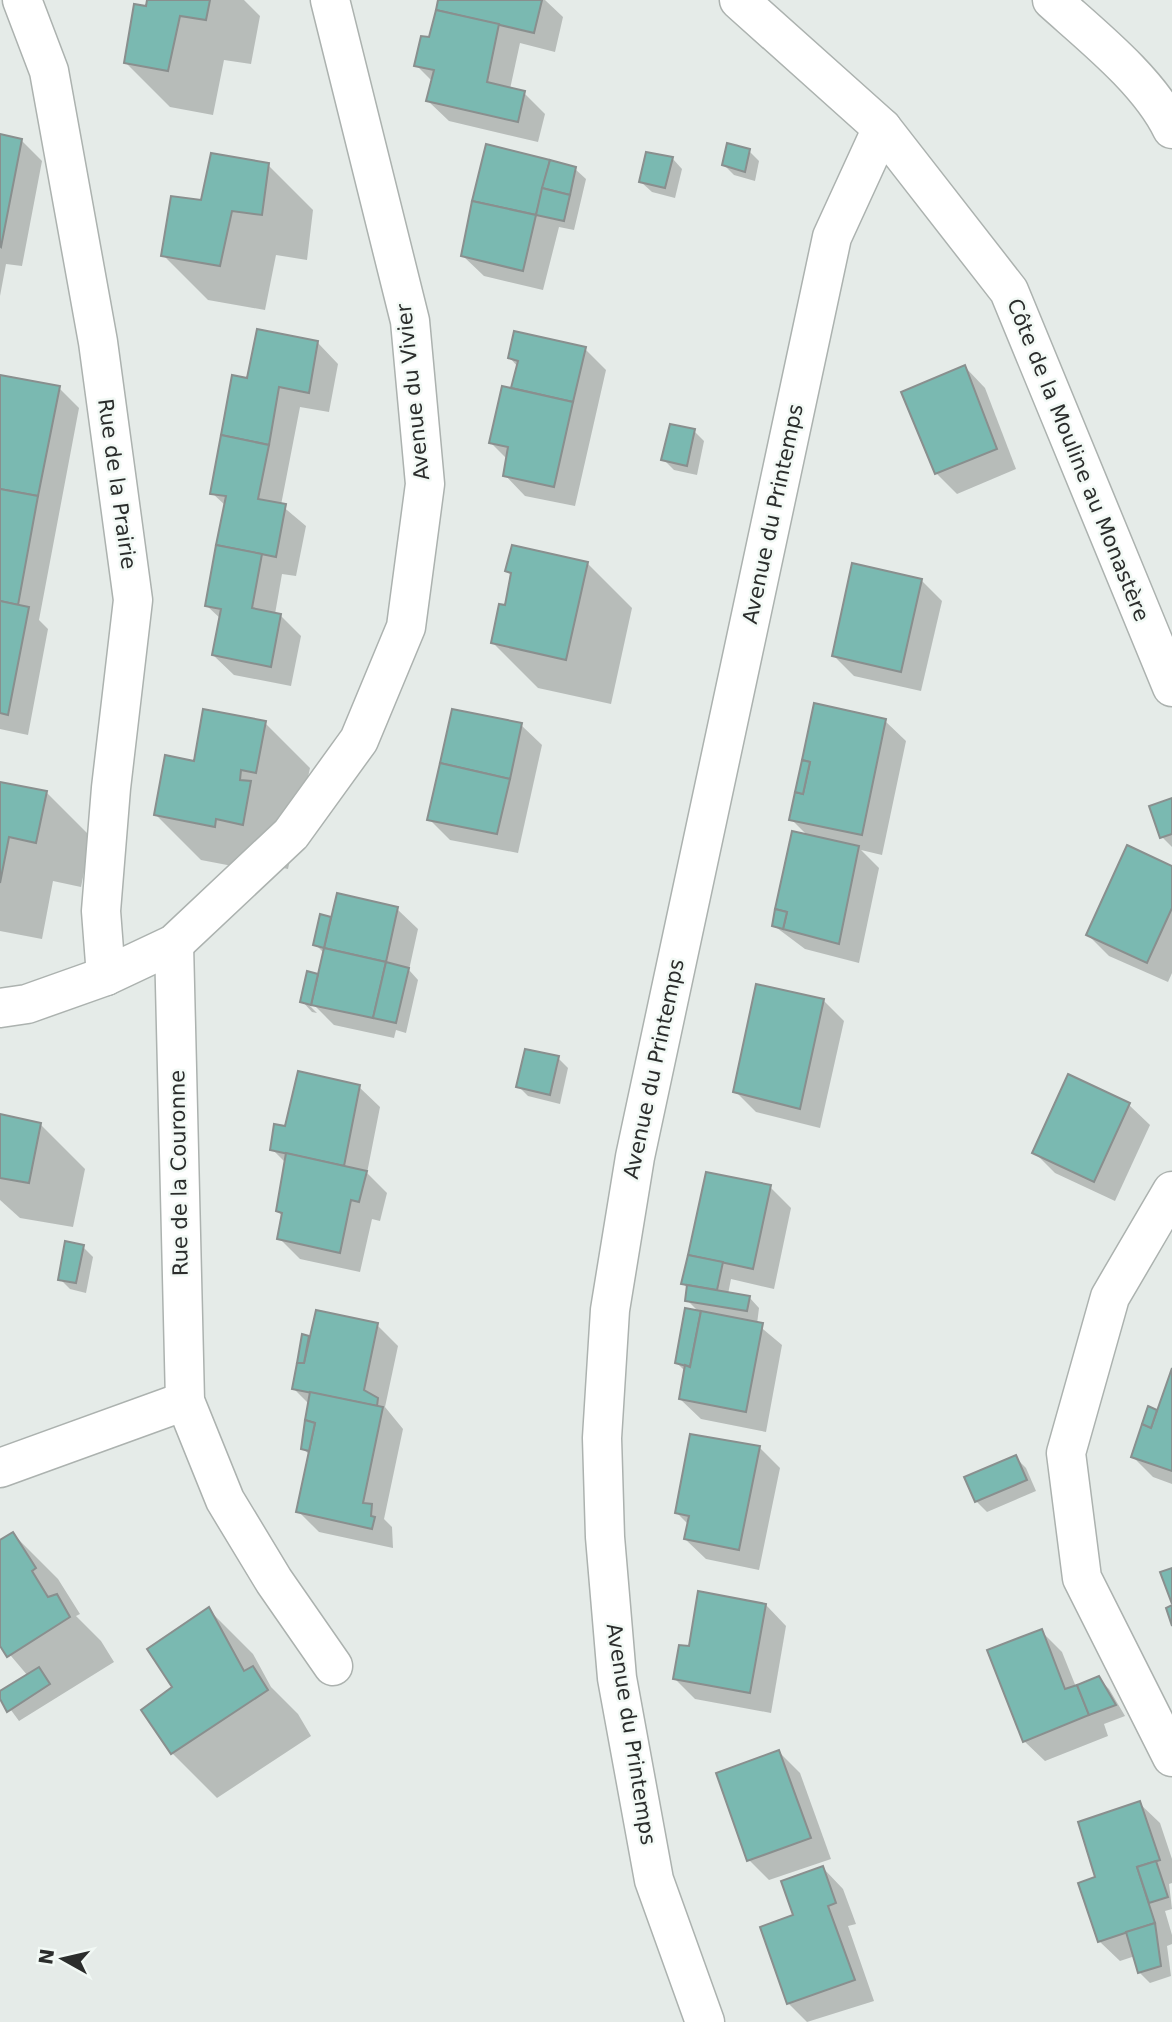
<svg xmlns="http://www.w3.org/2000/svg" width="1172" height="2022" viewBox="0 0 1172 2022" font-family="'DejaVu Sans',sans-serif">
  <rect width="100%" height="100%" fill="#e5ebe8"/>
  <g fill="#0003">
    <path d="M149 0H244L260 16 251 64 224 60 213 115 170 107 125 62Z"/>
    <path d="M440 0H545L563 17 555 52 520 43 510 89 524 93 545 114 538 142 449 121 428 101 433 82 416 65 430 39Z"/>
    <path d="M0 136 21 140 42 161 22 266 6 264 0 296Z"/>
    <path d="M749 151 759 161 755 181 734 175 724 165Z"/>
    <path d="M672 158 682 169 675 198 652 192 641 182Z"/>
    <path d="M268 165 313 210 307 260 276 255 265 310 208 300 163 255 203 202Z"/>
    <path d="M575 169 586 179 574 230 559 227 543 290 484 276 463 256Z"/>
    <path d="M318 343 338 364 329 412 300 407 281 505 306 526 296 576 282 574 275 614 280 615 301 636 291 686 234 675 213 655 221 619 207 606 226 506 212 493 248 380Z"/>
    <path d="M585 349 606 370 575 506 525 496 505 475 508 460 491 443 513 390 518 367 510 358Z"/>
    <path d="M965 367 985 388 1016 469 957 494 936 473Z"/>
    <path d="M0 377 59 388 79 408 39 620 48 629 28 735 0 729Z"/>
    <path d="M694 431 704 441 697 475 674 470 663 459Z"/>
    <path d="M587 563 632 608 611 704 538 688 493 643 506 607 512 576 507 571Z"/>
    <path d="M921 580 942 601 921 691 854 676 833 655Z"/>
    <path d="M885 721 906 741 882 855 861 850 879 868 859 963 805 949 773 925 808 836 791 819Z"/>
    <path d="M265 723 310 768 288 869 261 863 259 871 201 860 156 815 196 763Z"/>
    <path d="M521 725 542 745 518 853 450 840 429 819Z"/>
    <path d="M0 784 46 792 91 837 81 887 53 881 42 939 0 931Z"/>
    <path d="M1172 800V847L1162 837Z"/>
    <path d="M1172 868V973L1168 982 1109 956 1088 935Z"/>
    <path d="M397 909 418 929 409 970 418 980 406 1033 396 1030 394 1038 334 1025 308 999 305 1001 317 1013 312 1012 302 1001 317 975 319 978 325 954 315 944 330 918 332 921Z"/>
    <path d="M823 1000 844 1021 820 1128 756 1112 735 1091Z"/>
    <path d="M558 1058 568 1068 560 1104 528 1096 518 1086Z"/>
    <path d="M359 1087 380 1107 367 1173 387 1193 380 1221 372 1219 360 1272 300 1259 279 1238 283 1217 278 1211 286 1163 272 1149 286 1128Z"/>
    <path d="M1129 1105 1150 1125 1115 1201 1055 1173 1034 1152Z"/>
    <path d="M0 1116 40 1124 85 1169 73 1227 20 1218 0 1200Z"/>
    <path d="M770 1187 791 1208 774 1289 731 1279 728 1294 749 1297 759 1308 757 1324 782 1345 766 1432 701 1419 680 1399 686 1372 677 1363 700 1313 687 1300 689 1289 683 1284Z"/>
    <path d="M83 1247 93 1257 86 1293 70 1289 60 1279Z"/>
    <path d="M377 1325 398 1346 385 1407 403 1429 384 1519 392 1527 393 1548 319 1532 298 1511 310 1455 302 1448 310 1405 294 1389 309 1337 311 1340Z"/>
    <path d="M1172 1374V1484L1153 1477 1133 1457 1156 1412 1158 1413Z"/>
    <path d="M759 1447 780 1468 759 1570 706 1559 685 1539 689 1525 677 1513Z"/>
    <path d="M1016 1458 1026 1468 1036 1491 987 1512 976 1501Z"/>
    <path d="M13 1534 58 1579 80 1614 76 1616 101 1641 114 1662 19 1721 0 1695 28 1676 0 1643V1543Z"/>
    <path d="M766 1605 786 1626 771 1713 695 1699 675 1679Z"/>
    <path d="M208 1609 253 1654 271 1687 298 1714 311 1736 217 1798 172 1753 144 1710 174 1688Z"/>
    <path d="M1041 1631 1062 1652 1076 1687 1098 1678 1109 1689 1125 1716 1104 1724 1108 1736 1045 1761 1024 1741Z"/>
    <path d="M779 1752 800 1773 831 1859 769 1880 749 1860Z"/>
    <path d="M1139 1803 1160 1823 1172 1859V1883L1169 1884 1172 1909 1165 1911 1172 1935V1944L1167 1946 1171 1976 1150 1983 1140 1973 1135 1956 1120 1961 1099 1941 1098 1878Z"/>
    <path d="M823 1868 843 1889 856 1924 848 1926 874 2001 807 2022 788 2003 795 1916Z"/>
  </g>
  <g fill="#7ab9b1" stroke="#898f8e" stroke-width="2">
    <path d="M147 0H210L206 20 180 16 168 71 124 63 134 4 146 6Z"/>
    <path d="M438 0H542L534 33 436 10Z"/>
    <path d="M436 10 499 24 487 82 525 91 518 122 426 101 434 70 414 66 421 36 429 37Z"/>
    <path d="M0 134 22 139 1 247 0 246Z"/>
    <path d="M727 143 750 149 745 172 722 165Z"/>
    <path d="M486 144 550 160 536 215 472 201Z"/>
    <path d="M646 152 673 157 665 188 639 182Z"/>
    <path d="M211 153 269 163 262 215 232 211 220 266 161 256 171 196 201 200Z"/>
    <path d="M550 160 576 167 570 195 542 188Z"/>
    <path d="M542 188 570 195 564 221 536 215Z"/>
    <path d="M472 201 536 215 523 271 461 256Z"/>
    <path d="M257 329 318 341 309 393 279 387 269 445 221 435 232 375 247 378Z"/>
    <path d="M514 331 586 347 573 402 511 388 518 361 508 358Z"/>
    <path d="M965 365 997 449 935 474 901 392Z"/>
    <path d="M0 375 60 386 38 496 0 489Z"/>
    <path d="M502 386 573 402 554 487 503 476 508 447 489 443Z"/>
    <path d="M670 424 695 429 687 466 661 460Z"/>
    <path d="M221 435 269 445 258 499 286 504 276 557 216 545 226 496 210 494Z"/>
    <path d="M0 489 38 496 18 605 0 601Z"/>
    <path d="M216 545 262 554 252 608 281 614 271 667 212 655 221 609 205 606Z"/>
    <path d="M512 545 588 562 566 660 491 643 499 604 505 605 511 573 505 571Z"/>
    <path d="M852 563 922 579 901 672 832 656Z"/>
    <path d="M0 601 29 607 8 715 0 713Z"/>
    <path d="M814 703 886 719 862 835 789 820 795 792 803 794 810 762 802 760Z"/>
    <path d="M203 709 266 721 256 773 241 770 240 780 251 781 243 825 216 819 215 827 154 815 165 755 194 761Z"/>
    <path d="M452 709 522 723 510 779 440 763Z"/>
    <path d="M802 760 810 762 803 794 795 792Z"/>
    <path d="M440 763 510 779 497 834 427 820Z"/>
    <path d="M0 782 47 791 36 843 9 837 0 883Z"/>
    <path d="M1172 798V834L1160 838 1149 806Z"/>
    <path d="M792 831 859 846 839 944 783 929 787 912 775 909Z"/>
    <path d="M1127 845 1172 866V908L1147 963 1086 935Z"/>
    <path d="M337 893 398 907 386 962 324 948Z"/>
    <path d="M775 909 787 912 783 929 772 926Z"/>
    <path d="M320 914 331 917 324 948 313 945Z"/>
    <path d="M324 948 386 962 373 1018 311 1005Z"/>
    <path d="M386 962 409 968 396 1023 373 1018Z"/>
    <path d="M307 971 318 974 311 1005 300 1002Z"/>
    <path d="M756 984 824 999 800 1109 733 1092Z"/>
    <path d="M525 1049 559 1056 550 1095 516 1087Z"/>
    <path d="M298 1071 360 1085 344 1166 270 1150 274 1124 285 1126Z"/>
    <path d="M1068 1074 1130 1103 1094 1182 1032 1153Z"/>
    <path d="M0 1114 41 1123 29 1183 0 1178Z"/>
    <path d="M286 1153 367 1171 359 1202 351 1200 340 1253 277 1239 282 1213 276 1211Z"/>
    <path d="M706 1172 771 1185 753 1269 688 1255Z"/>
    <path d="M65 1241 84 1245 76 1283 58 1280Z"/>
    <path d="M688 1255 723 1262 717 1290 681 1284Z"/>
    <path d="M687 1285 750 1296 747 1311 685 1301Z"/>
    <path d="M685 1308 701 1311 690 1367 675 1363Z"/>
    <path d="M316 1310 378 1323 364 1390 378 1398 377 1406 292 1389 297 1363H304Z"/>
    <path d="M701 1311 763 1323 746 1412 679 1399 685 1365 690 1367Z"/>
    <path d="M302 1334 309 1336 304 1363H297Z"/>
    <path d="M1172 1368V1471L1131 1457 1142 1424 1151 1428Z"/>
    <path d="M310 1392 383 1407 363 1503 372 1504 371 1516 375 1517 372 1529 296 1512 315 1423 305 1420Z"/>
    <path d="M1148 1406 1157 1410 1151 1428 1142 1424Z"/>
    <path d="M305 1420 315 1423 309 1451 301 1449Z"/>
    <path d="M690 1434 760 1446 739 1550 684 1539 689 1516 675 1513Z"/>
    <path d="M1016 1455 1027 1480 975 1502 964 1477Z"/>
    <path d="M13 1532 36 1568 32 1571 48 1597 57 1594 70 1617 7 1657 0 1646V1540Z"/>
    <path d="M1172 1568V1604L1160 1572Z"/>
    <path d="M698 1591 766 1604 750 1693 673 1679 679 1645 689 1646Z"/>
    <path d="M1172 1605V1626L1166 1608Z"/>
    <path d="M209 1607 244 1671 253 1666 268 1690 171 1754 141 1710 172 1687 147 1649Z"/>
    <path d="M1042 1629 1065 1689 1077 1685 1089 1715 1023 1742 987 1650Z"/>
    <path d="M39 1667 50 1684 7 1712 0 1699V1691Z"/>
    <path d="M1099 1676 1116 1705 1089 1715 1077 1685Z"/>
    <path d="M779 1750 811 1838 747 1861 716 1773Z"/>
    <path d="M1140 1801 1160 1860 1137 1867 1155 1923 1098 1942 1078 1883 1095 1877 1078 1822Z"/>
    <path d="M1156 1861 1168 1897 1149 1903 1137 1867Z"/>
    <path d="M823 1866 836 1903 828 1906 855 1980 787 2004 760 1927 793 1915 781 1881Z"/>
    <path d="M1155 1923 1161 1966 1138 1973 1126 1932Z"/>
  </g>
  <g fill="none" stroke-linecap="round" stroke-linejoin="round">
    <defs>
      <g id="minor">
        <path d="M22 0 49 71 98 342 133 600 111 788 101 911 106 976"/>
        <path d="M739 0 882 128 1009 291 1172 687"/>
        <path d="M1052 0C1092 36 1149 81 1172 129"/>
        <path d="M174 944 185 1401 225 1500 274 1581 333 1666"/>
        <path d="M0 1008 27 1004 106 976 174 944 291 834 359 740 406 627 425 484 410 321 330 0"/>
        <path d="M1172 1191 1110 1297 1066 1453 1082 1578 1172 1757"/>
        <path d="M0 1468 185 1401"/>
        <path d="M705 2022 654 1880 617 1678 605 1537 602 1438 610 1310 635 1157 832 237 882 128"/>
      </g>
    </defs>
    <use href="#minor" stroke="#acb2af" stroke-width="41"/>
    <use href="#minor" stroke="#fff" stroke-width="38"/>
  </g>
  <g text-anchor="middle" dominant-baseline="central" stroke-width="5" stroke-linejoin="round" paint-order="stroke">
    <g font-size="21" fill="#2b2d2c" stroke="#f2f9f5">
      <text transform="translate(413 392) rotate(-96)">Avenue du Vivier</text>
      <text transform="translate(1078 460) rotate(68)">Côte de la Mouline au Monastère</text>
      <text transform="translate(117 484) rotate(82)">Rue de la Prairie</text>
      <text transform="translate(773 514) rotate(-78)">Avenue du Printemps</text>
      <text transform="translate(654 1069) rotate(-78)">Avenue du Printemps</text>
      <text transform="translate(179 1173) rotate(-91)">Rue de la Couronne</text>
      <text transform="translate(631 1734) rotate(81)">Avenue du Printemps</text>
    </g>
  </g>
  <g transform="translate(63 1959) rotate(278)" stroke="#f2f9f5" stroke-width="5" paint-order="stroke">
  <path d="M0-5L12 26L0 18L-12 26Z" fill="#2b2d2c"/>
  <text y="-10" font-size="19" font-weight="bold" text-anchor="middle" fill="#2b2d2c">N</text>
  </g>
</svg>
